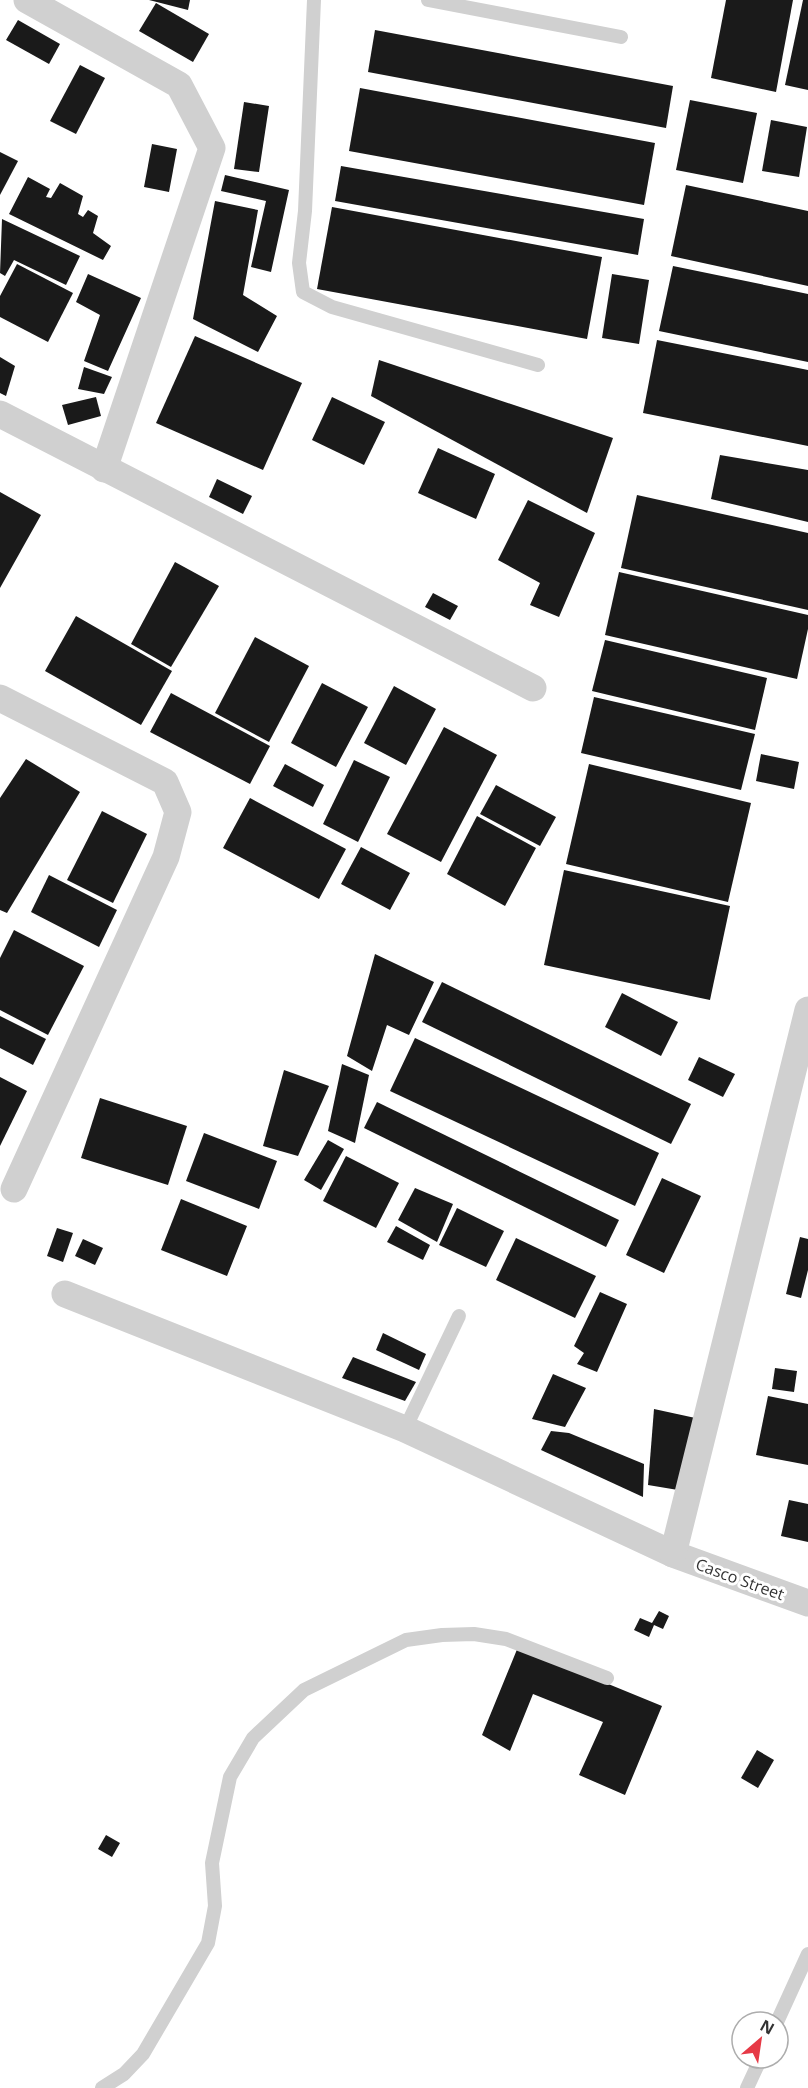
<svg xmlns="http://www.w3.org/2000/svg" width="808" height="2088" viewBox="0 0 808 2088" font-family="'Open Sans',sans-serif">
  <rect width="100%" height="100%" fill="#fff"/>
  <g fill="#1a1a1a">
    <path d="M149 0H190L188 10Z"/>
    <path d="M726 0H793L776 92 711 78Z"/>
    <path d="M803 0H808V90L785 85Z"/>
    <path d="M156 3 209 34 193 62 139 31Z"/>
    <path d="M18 20 60 44 49 64 6 40Z"/>
    <path d="M375 30 673 86 666 128 368 72Z"/>
    <path d="M80 65 105 78 76 134 50 121Z"/>
    <path d="M360 88 655 143 644 205 349 151Z"/>
    <path d="M690 100 757 113 743 183 676 170Z"/>
    <path d="M244 102 269 106 259 172 234 169Z"/>
    <path d="M771 120 807 127 799 177 762 171Z"/>
    <path d="M152 144 177 149 169 192 144 187Z"/>
    <path d="M0 152 18 161 0 195Z"/>
    <path d="M341 166 644 219 638 255 335 201Z"/>
    <path d="M225 175 289 190 271 272 251 267 266 201 221 191Z"/>
    <path d="M28 177 50 189 46 197 51 198 60 183 83 196 78 214 83 217 88 210 98 216 93 233 111 246 103 260 9 214Z"/>
    <path d="M686 185 808 211V286L671 256Z"/>
    <path d="M215 201 258 210 243 295 277 316 258 352 193 319Z"/>
    <path d="M332 207 602 257 587 339 317 289Z"/>
    <path d="M2 219 80 256 66 285 14 260 5 276 0 273Z"/>
    <path d="M17 264 73 293 48 342 0 317V296Z"/>
    <path d="M673 266 808 294V362L659 331Z"/>
    <path d="M88 274 141 298 108 371 84 361 100 315 76 302Z"/>
    <path d="M612 274 649 280 639 344 602 338Z"/>
    <path d="M195 336 302 383 263 470 156 423Z"/>
    <path d="M657 340 808 370V446L643 413Z"/>
    <path d="M0 357 15 366 6 396 0 393Z"/>
    <path d="M379 360 613 438 587 513 371 396Z"/>
    <path d="M84 367 112 377 104 394 78 389Z"/>
    <path d="M96 397 101 416 68 425 62 405Z"/>
    <path d="M332 397 385 422 364 465 312 440Z"/>
    <path d="M438 448 495 474 476 519 418 493Z"/>
    <path d="M720 455 808 470V522L711 499Z"/>
    <path d="M217 479 252 496 243 514 209 497Z"/>
    <path d="M0 492 41 515 0 588Z"/>
    <path d="M637 495 808 533V610L621 568Z"/>
    <path d="M528 500 595 533 559 617 530 605 540 583 498 560Z"/>
    <path d="M175 562 219 586 171 667 131 644Z"/>
    <path d="M619 572 808 615V629L797 679 605 635Z"/>
    <path d="M433 593 458 606 450 620 425 607Z"/>
    <path d="M76 616 172 671 141 725 45 671Z"/>
    <path d="M255 637 309 666 269 742 215 713Z"/>
    <path d="M605 640 767 678 755 730 592 691Z"/>
    <path d="M322 683 368 707 336 767 291 743Z"/>
    <path d="M394 686 436 709 406 765 364 743Z"/>
    <path d="M171 693 270 746 250 784 150 732Z"/>
    <path d="M594 697 755 734 741 790 581 753Z"/>
    <path d="M444 727 497 755 441 862 387 834Z"/>
    <path d="M761 754 799 762 794 789 756 781Z"/>
    <path d="M26 759 80 792 7 913 0 910V798Z"/>
    <path d="M354 760 390 777 358 842 323 824Z"/>
    <path d="M285 764 324 785 313 807 273 786Z"/>
    <path d="M589 764 751 803 728 902 566 864Z"/>
    <path d="M496 785 556 817 540 846 480 814Z"/>
    <path d="M250 798 346 849 319 899 223 848Z"/>
    <path d="M102 811 147 834 113 903 67 880Z"/>
    <path d="M477 816 536 848 505 906 447 874Z"/>
    <path d="M361 847 410 873 390 910 341 884Z"/>
    <path d="M564 870 730 906 710 1000 544 965Z"/>
    <path d="M49 875 117 910 99 947 31 912Z"/>
    <path d="M14 930 84 966 48 1035 0 1010V958Z"/>
    <path d="M375 954 434 982 409 1035 387 1025 372 1071 347 1056Z"/>
    <path d="M442 982 691 1104 671 1144 422 1022Z"/>
    <path d="M622 993 678 1022 661 1056 605 1027Z"/>
    <path d="M0 1016 46 1039 33 1065 0 1048Z"/>
    <path d="M415 1038 659 1153 635 1206 390 1091Z"/>
    <path d="M699 1057 735 1074 723 1097 688 1080Z"/>
    <path d="M342 1064 369 1075 355 1143 328 1131Z"/>
    <path d="M284 1070 329 1086 298 1156 263 1146Z"/>
    <path d="M0 1077 27 1091 0 1146Z"/>
    <path d="M100 1098 187 1126 168 1185 81 1158Z"/>
    <path d="M377 1102 619 1220 606 1247 364 1128Z"/>
    <path d="M204 1133 277 1161 259 1209 186 1181Z"/>
    <path d="M328 1140 344 1149 321 1190 304 1180Z"/>
    <path d="M346 1156 399 1183 376 1228 323 1201Z"/>
    <path d="M662 1178 701 1196 664 1273 626 1255Z"/>
    <path d="M415 1188 453 1204 437 1242 398 1220Z"/>
    <path d="M181 1199 247 1226 227 1276 161 1250Z"/>
    <path d="M457 1208 504 1231 486 1267 439 1245Z"/>
    <path d="M396 1226 430 1245 423 1260 387 1242Z"/>
    <path d="M57 1228 73 1233 63 1262 47 1256Z"/>
    <path d="M800 1237 808 1239V1270L801 1298 786 1294Z"/>
    <path d="M516 1238 596 1276 575 1318 496 1280Z"/>
    <path d="M83 1239 103 1248 95 1265 75 1256Z"/>
    <path d="M600 1292 627 1304 597 1372 577 1364 584 1353 574 1346Z"/>
    <path d="M383 1333 426 1354 419 1370 376 1350Z"/>
    <path d="M353 1357 416 1382 405 1401 342 1378Z"/>
    <path d="M775 1368 797 1371 794 1392 772 1389Z"/>
    <path d="M553 1374 586 1388 565 1427 532 1419Z"/>
    <path d="M768 1396 808 1404V1465L756 1455Z"/>
    <path d="M654 1409 700 1419 684 1491 648 1485Z"/>
    <path d="M551 1431 569 1433 644 1464 643 1497 541 1450Z"/>
    <path d="M789 1500 808 1504V1542L781 1536Z"/>
    <path d="M659 1611 669 1616 663 1629 654 1625 649 1637 634 1630 640 1618 652 1623Z"/>
    <path d="M518 1647 662 1706 625 1795 579 1775 603 1722 533 1694 510 1751 482 1735Z"/>
    <path d="M757 1750 774 1760 758 1788 741 1778Z"/>
    <path d="M106 1835 120 1843 112 1857 98 1849Z"/>
  </g>
  <g fill="none" stroke-linecap="round" stroke-linejoin="round">
    <g stroke="#d0d0d0" stroke-width="14">
      <path d="M314 0 305 211 299 263 303 292 332 307 538 365"/>
      <path d="M428 0 621 37"/>
      <path d="M405 1429 459 1316"/>
      <path d="M777 2022 808 1954"/>
      <path d="M102 2088 124 2074 143 2054 208 1943 215 1906 212 1863 230 1777 253 1738 304 1690 406 1640 442 1635 474 1634 506 1639 607 1678"/>
      <path d="M747 2088 761 2058"/>
    </g>
    <g stroke="#d0d0d0" stroke-width="27">
      <path d="M27 0 179 85 212 148 104 469"/>
      <path d="M0 414 533 688"/>
      <path d="M0 698 165 782 178 812 166 857 14 1189"/>
      <path d="M65 1294 405 1429 673 1554 808 1603"/>
      <path d="M673 1554 808 1010"/>
    </g>
  </g>
  <g text-anchor="middle" dominant-baseline="central" stroke-width="6" stroke-linejoin="round" paint-order="stroke">
    <g font-size="16" fill="#333" stroke="#fff">
      <text transform="translate(740 1579) rotate(20)">Casco Street</text>
    </g>
  </g>
  <g transform="translate(760 2040) rotate(29)"><circle r="28" fill="#ffffff" stroke="#adadad" stroke-width="1.5"/>
  <path d="M0-4.5L10 22L0 15L-10 22Z" fill="#e63946"/>
  <text y="-9" font-size="16" font-weight="bold" text-anchor="middle" fill="#333333">N</text>
  </g>
</svg>
